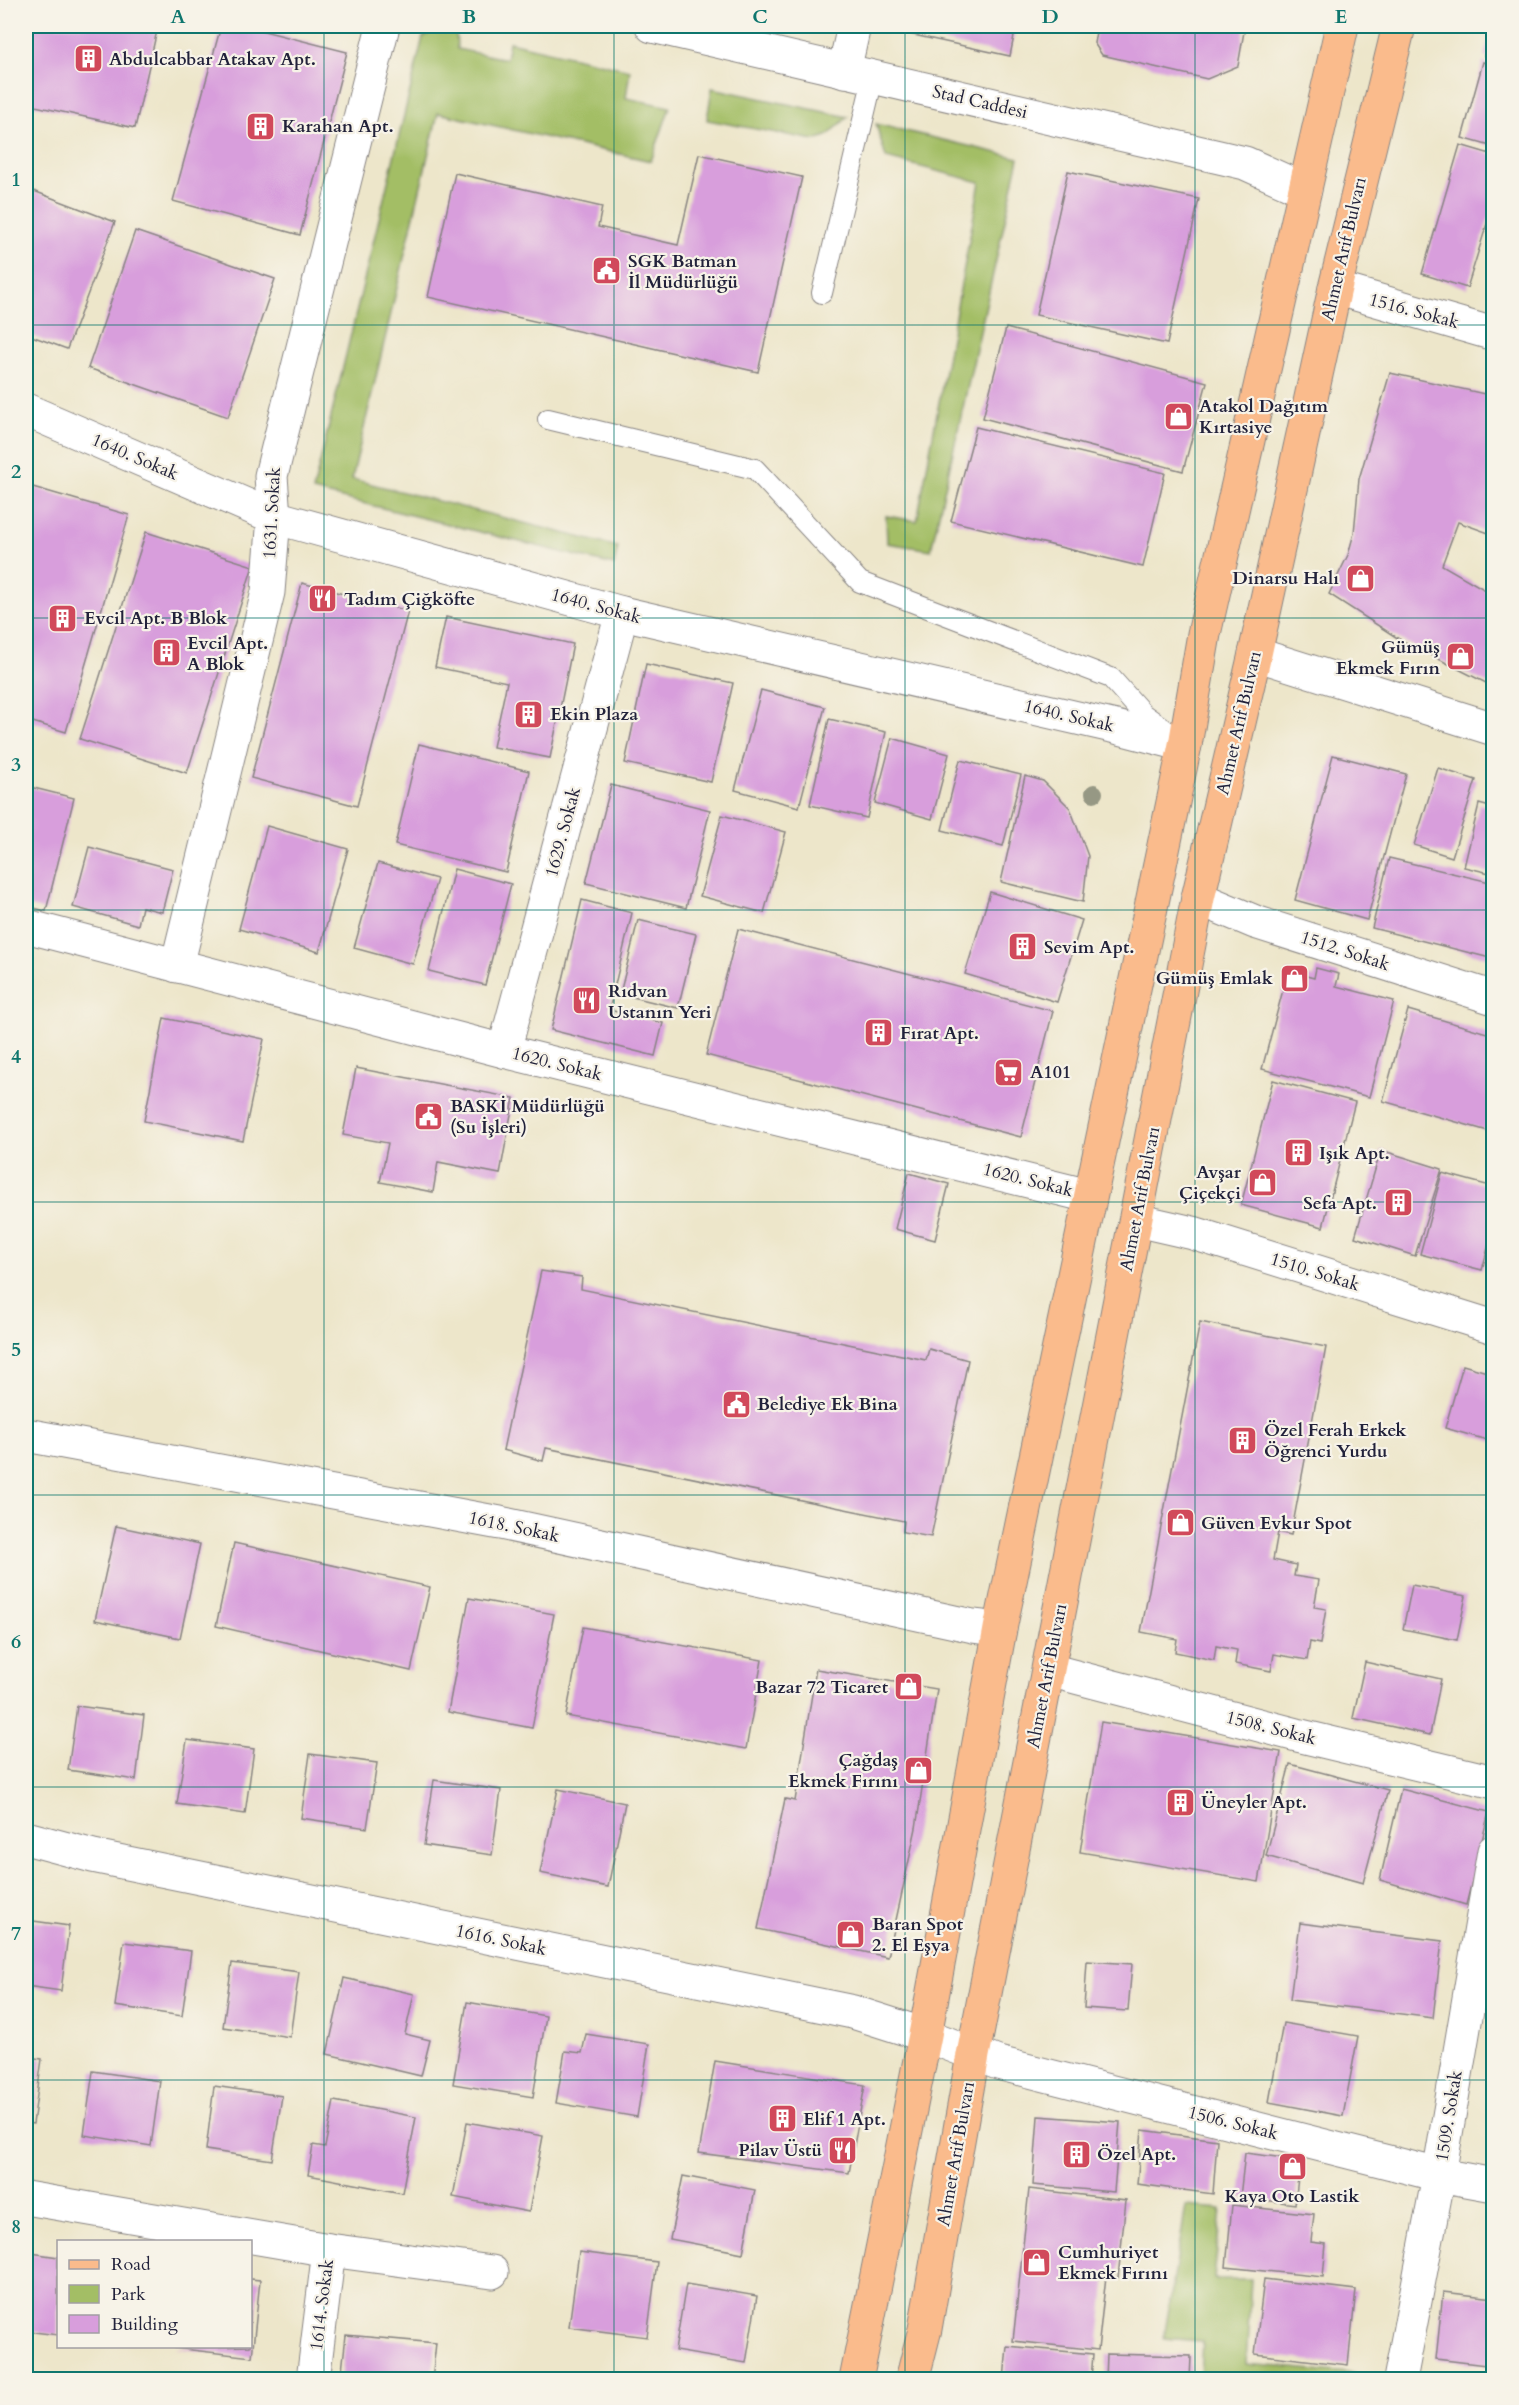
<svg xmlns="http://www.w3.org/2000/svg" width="1519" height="2405" viewBox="0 0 1519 2405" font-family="Cardo,serif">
  <rect width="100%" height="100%" fill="#f7f3e8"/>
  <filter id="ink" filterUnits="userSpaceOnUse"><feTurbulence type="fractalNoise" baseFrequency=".0167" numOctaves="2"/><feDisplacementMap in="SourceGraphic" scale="12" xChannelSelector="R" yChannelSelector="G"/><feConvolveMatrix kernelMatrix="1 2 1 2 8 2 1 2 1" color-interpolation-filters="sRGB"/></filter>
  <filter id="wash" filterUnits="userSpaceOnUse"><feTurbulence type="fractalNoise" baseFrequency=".008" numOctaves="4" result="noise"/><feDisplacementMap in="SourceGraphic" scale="24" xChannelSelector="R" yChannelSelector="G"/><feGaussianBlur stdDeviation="1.35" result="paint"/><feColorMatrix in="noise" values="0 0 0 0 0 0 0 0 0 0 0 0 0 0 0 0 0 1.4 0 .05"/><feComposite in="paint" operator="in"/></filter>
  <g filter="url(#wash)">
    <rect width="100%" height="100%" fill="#ede6ca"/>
    <g fill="#a3be65" stroke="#627050" stroke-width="1.5">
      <path d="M437 29H456L457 49 506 59 509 42 630 70 626 98 670 107 651 161 438 113 352 479 618 547 614 565 313 491 423 37Z"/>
      <path d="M712 88 848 117 827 136 814 140 707 120Z"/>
      <path d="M876 124 1019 158 931 550 887 543 886 516 917 521 980 182 886 158Z"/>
      <path d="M1186 2206 1221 2209 1214 2279H1251L1246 2364 1360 2374 1359 2379H1200L1202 2341 1164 2338Z"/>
    </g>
    <g id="blocks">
      <g fill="#d89edc">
        <path d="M26 26H158L135 128 26 104 27 92H26Z"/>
        <path d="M221 26H244L347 52 300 235 173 201Z"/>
        <path d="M905 26H1016L1010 56 904 33Z"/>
        <path d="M1097 26H1245L1238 66 1207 79 1102 55 1094 43Z"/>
        <path d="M1492 26H1494V59L1484 56Z"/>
        <path d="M1483 62 1494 65V147L1462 138Z"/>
        <path d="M1460 145 1494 155V201L1467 288 1422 274Z"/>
        <path d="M699 154 802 177 758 372 428 297 455 173 602 207 598 227 678 245Z"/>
        <path d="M1068 171 1199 199 1167 344 1036 315Z"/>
        <path d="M26 188 115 222 67 349 26 334Z"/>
        <path d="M135 231 275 279 228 417 88 368Z"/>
        <path d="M1006 328 1207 382 1183 471 983 418Z"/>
        <path d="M1390 373 1494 396V535L1458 522 1442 565 1494 595V687L1399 639 1329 594 1348 555 1354 533 1359 479Z"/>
        <path d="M976 427 1165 473 1143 567 951 521Z"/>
        <path d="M26 485 129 515 66 732 26 720Z"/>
        <path d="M146 532 253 566 187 773 80 739Z"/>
        <path d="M302 583 408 611 357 806 251 778Z"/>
        <path d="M446 617 573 644 550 758 493 747 507 682 435 667Z"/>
        <path d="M646 664 733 683 711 782 625 763Z"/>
        <path d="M761 690 825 707 799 807 735 790Z"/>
        <path d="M829 719 886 732 867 818 810 805Z"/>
        <path d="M892 738 949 754 932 819 875 803Z"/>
        <path d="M419 744 529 771 506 872 395 845Z"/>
        <path d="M1333 755 1406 774 1367 920 1295 900Z"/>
        <path d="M960 760 1021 775 1003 846 942 830Z"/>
        <path d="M1438 768 1476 780 1452 857 1414 845Z"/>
        <path d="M1025 776 1043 781 1070 808 1088 856 1083 902 1001 882Z"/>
        <path d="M611 785 710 810 686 908 586 883Z"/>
        <path d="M26 786 74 798 46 911 26 906Z"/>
        <path d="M1479 804 1494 808V874L1464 867Z"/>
        <path d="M722 815 786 832 764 913 700 896Z"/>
        <path d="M267 826 348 849 319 952 239 929Z"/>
        <path d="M89 847 173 869 162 912 142 907 138 925 73 907Z"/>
        <path d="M1389 858 1494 883V959L1372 928Z"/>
        <path d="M378 863 437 879 413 964 354 948Z"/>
        <path d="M454 869 511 884 485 985 429 971Z"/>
        <path d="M990 892 1082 920 1057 1002 965 974Z"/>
        <path d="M582 900 632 913 609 1010 663 1023 655 1056 551 1030Z"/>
        <path d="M638 920 696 934 678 1008 620 994Z"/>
        <path d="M738 929 1053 1011 1021 1137 706 1055Z"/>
        <path d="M1316 968 1339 974 1336 986 1394 1001 1369 1097 1262 1069 1288 971 1314 978Z"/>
        <path d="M1408 1010 1494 1035V1112L1488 1131 1383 1101Z"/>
        <path d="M164 1018 264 1039 243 1141 144 1121Z"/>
        <path d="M356 1068 514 1098 500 1174 438 1162 433 1192 380 1182 388 1143 343 1135Z"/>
        <path d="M1273 1080 1355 1102 1323 1227 1241 1205Z"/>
        <path d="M1381 1150 1442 1169 1415 1256 1355 1237Z"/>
        <path d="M909 1173 949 1184 935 1240 895 1229Z"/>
        <path d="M1442 1173 1494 1187V1225L1482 1270 1420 1254Z"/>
        <path d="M541 1271 582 1277 581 1289 926 1360 929 1349 968 1360 931 1537 903 1532 904 1521 546 1448 543 1461 503 1450Z"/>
        <path d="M1200 1322 1326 1347 1291 1535 1278 1532 1273 1560 1296 1565 1294 1576 1319 1580 1314 1607 1326 1609 1320 1644 1310 1642 1307 1660 1274 1654 1271 1671 1235 1664 1237 1650 1216 1646 1214 1660 1175 1652 1177 1639 1141 1632Z"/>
        <path d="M1463 1365 1494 1374V1442L1445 1428Z"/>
        <path d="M116 1526 200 1544 180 1638 95 1620Z"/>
        <path d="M234 1543 430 1587 411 1671 216 1626Z"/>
        <path d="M1412 1585 1466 1596 1457 1640 1403 1629Z"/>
        <path d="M469 1598 554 1614 532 1728 448 1712Z"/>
        <path d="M583 1627 762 1660 746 1749 566 1716Z"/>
        <path d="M1365 1662 1441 1679 1430 1735 1353 1718Z"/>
        <path d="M816 1669 937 1689 916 1828 888 1957 758 1929 785 1799 795 1801Z"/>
        <path d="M77 1706 144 1715 136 1780 68 1770Z"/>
        <path d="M1101 1722 1281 1752 1259 1882 1080 1852Z"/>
        <path d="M187 1740 254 1749 245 1814 177 1804Z"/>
        <path d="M310 1754 377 1763 367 1828 301 1818Z"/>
        <path d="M1290 1764 1388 1790 1363 1883 1266 1856Z"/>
        <path d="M434 1780 501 1790 492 1855 424 1845Z"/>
        <path d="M558 1789 625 1803 608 1887 540 1873Z"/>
        <path d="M1401 1789 1489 1812 1466 1905 1380 1880Z"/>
        <path d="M26 1920 69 1926 61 1991 26 1986Z"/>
        <path d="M1300 1923 1442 1941 1433 2018 1290 2000Z"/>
        <path d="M124 1942 191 1951 182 2016 115 2006Z"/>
        <path d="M1087 1961 1132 1964 1128 2011 1084 2008Z"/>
        <path d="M232 1963 299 1972 290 2037 223 2027Z"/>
        <path d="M344 1978 414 1994 405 2034 430 2040 421 2076 327 2054Z"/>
        <path d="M467 2002 546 2016 533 2097 453 2084Z"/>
        <path d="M1283 2023 1358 2036 1343 2116 1269 2102Z"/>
        <path d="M586 2034 649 2044 637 2117 556 2103 565 2051 582 2053Z"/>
        <path d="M26 2057 42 2059 33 2124 26 2123Z"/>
        <path d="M715 2061 865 2085 849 2173 699 2153Z"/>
        <path d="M93 2071 160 2081 151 2146 84 2135Z"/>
        <path d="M214 2086 282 2096 272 2160 206 2150Z"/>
        <path d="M334 2101 416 2117 402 2193 308 2175 313 2145 325 2147Z"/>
        <path d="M1038 2116 1120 2122 1114 2192 1033 2185Z"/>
        <path d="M467 2122 543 2136 529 2212 453 2197Z"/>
        <path d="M1142 2130 1217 2140 1213 2194 1137 2184Z"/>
        <path d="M1245 2153 1300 2160 1295 2204 1240 2197Z"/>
        <path d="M683 2176 755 2190 743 2253 670 2239Z"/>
        <path d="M1029 2189 1126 2200 1118 2278 1106 2276 1098 2350 1013 2341Z"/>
        <path d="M1232 2205 1314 2214 1311 2242 1326 2244 1323 2277 1226 2267Z"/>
        <path d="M579 2252 657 2262 647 2337 569 2327Z"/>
        <path d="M31 2253 58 2257V2335L26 2331V2298Z"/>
        <path d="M250 2279 260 2280 252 2357 174 2348 250 2346Z"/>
        <path d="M1264 2279 1356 2290 1348 2365 1255 2354Z"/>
        <path d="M686 2284 757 2296 746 2363 675 2351Z"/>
        <path d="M1443 2292 1494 2298V2366L1436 2359Z"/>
        <path d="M346 2335 436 2343 432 2380H341Z"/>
        <path d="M1007 2346 1093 2354 1091 2380H1004Z"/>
        <path d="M1107 2354 1191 2356 1190 2380H1106Z"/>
      </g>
    </g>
  </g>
  <g filter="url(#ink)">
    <use href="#blocks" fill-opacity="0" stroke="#888482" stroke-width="1.5"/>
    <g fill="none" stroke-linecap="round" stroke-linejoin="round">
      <defs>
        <g id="service">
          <path d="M822 293 873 78"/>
          <path d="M548 419 755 469 860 582 1111 678 1143 714 1171 734"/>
        </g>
        <g id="minor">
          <path d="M844 71 854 26"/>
          <path d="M1335 288 1494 334"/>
          <path d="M26 410 274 517 622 613 1112 726 1185 745"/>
          <path d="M1255 654 1494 729"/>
          <path d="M1198 898 1255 922 1494 998"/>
          <path d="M26 926 504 1051 1089 1196"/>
          <path d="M177 966 268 592 274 517 271 476 383 26"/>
          <path d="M504 1051 622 613"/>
          <path d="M1136 1220 1193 1233 1494 1327"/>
          <path d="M26 1435 500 1523 973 1626 1000 1629"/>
          <path d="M1049 1670 1297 1735 1494 1782"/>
          <path d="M26 1838 93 1856 853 2012 925 2035 998 2063 1439 2175 1494 2185"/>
          <path d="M26 2198 329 2250 313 2380"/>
          <path d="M329 2250 492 2272"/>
          <path d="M1400 2380 1439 2175 1494 1851"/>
        </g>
        <path id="tertiary" d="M652 26 1245 163 1305 190"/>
        <g id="primary">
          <path d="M856 2380 925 2035 1000 1629 1185 745 1204 634 1342 26"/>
          <path d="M912 2380 925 2329 973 2055 1198 898 1255 654 1335 288 1399 26"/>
        </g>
      </defs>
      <use href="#service" stroke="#888482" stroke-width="22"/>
      <use href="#minor" stroke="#888482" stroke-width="35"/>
      <use href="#tertiary" stroke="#888482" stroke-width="35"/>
      <use href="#primary" stroke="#888482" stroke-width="35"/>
      <use href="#service" stroke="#fff" stroke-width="20"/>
      <use href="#minor" stroke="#fff" stroke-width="33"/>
      <use href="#tertiary" stroke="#fff" stroke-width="33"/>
      <use href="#primary" stroke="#fabb8c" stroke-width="33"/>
    </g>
    <circle fill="#969884" cx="1094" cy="793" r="9"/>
  </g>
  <path fill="none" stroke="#0f766e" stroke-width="1.5" stroke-opacity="0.55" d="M324 26V2380M614 26V2380M905 26V2380M1195 26V2380M26 325H1494M26 618H1494M26 910H1494M26 1202H1494M26 1495H1494M26 1787H1494M26 2080H1494"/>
  <defs>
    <symbol id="building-square" viewBox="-11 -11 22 22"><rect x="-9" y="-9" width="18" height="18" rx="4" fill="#d1495b" stroke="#f7f3e8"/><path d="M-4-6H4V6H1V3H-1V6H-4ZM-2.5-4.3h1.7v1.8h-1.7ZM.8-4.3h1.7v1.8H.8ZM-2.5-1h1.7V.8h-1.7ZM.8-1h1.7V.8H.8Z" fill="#fff"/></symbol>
    <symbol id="civic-square" viewBox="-11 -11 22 22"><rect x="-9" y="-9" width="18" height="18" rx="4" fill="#d1495b" stroke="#f7f3e8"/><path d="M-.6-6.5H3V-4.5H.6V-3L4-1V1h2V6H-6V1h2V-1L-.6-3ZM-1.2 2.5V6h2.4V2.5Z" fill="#fff"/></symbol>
    <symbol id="shop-square" viewBox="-11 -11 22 22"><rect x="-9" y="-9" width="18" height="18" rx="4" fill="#d1495b" stroke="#f7f3e8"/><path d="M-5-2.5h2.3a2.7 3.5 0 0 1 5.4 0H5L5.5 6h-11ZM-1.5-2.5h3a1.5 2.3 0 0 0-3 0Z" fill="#fff"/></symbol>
    <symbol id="restaurant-square" viewBox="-11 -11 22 22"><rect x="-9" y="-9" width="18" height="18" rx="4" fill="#d1495b" stroke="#f7f3e8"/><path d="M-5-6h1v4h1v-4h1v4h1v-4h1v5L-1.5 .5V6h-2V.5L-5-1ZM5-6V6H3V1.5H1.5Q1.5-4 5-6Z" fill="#fff"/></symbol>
    <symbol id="supermarket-square" viewBox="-11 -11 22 22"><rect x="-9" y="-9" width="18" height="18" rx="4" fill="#d1495b" stroke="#f7f3e8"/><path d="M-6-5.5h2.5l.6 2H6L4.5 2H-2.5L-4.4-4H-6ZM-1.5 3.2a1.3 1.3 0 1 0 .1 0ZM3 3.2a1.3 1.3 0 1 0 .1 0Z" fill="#fff"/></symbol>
  </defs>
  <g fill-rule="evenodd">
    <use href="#building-square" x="72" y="42" width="33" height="33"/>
    <use href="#building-square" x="244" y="110" width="33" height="33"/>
    <use href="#civic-square" x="590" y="254" width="33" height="33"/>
    <use href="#shop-square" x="1162" y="400" width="33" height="33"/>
    <use href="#shop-square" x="1344" y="562" width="33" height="33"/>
    <use href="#restaurant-square" x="306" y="582" width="33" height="33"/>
    <use href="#building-square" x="46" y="602" width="33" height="33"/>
    <use href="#building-square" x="150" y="636" width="33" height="33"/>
    <use href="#shop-square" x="1444" y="640" width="33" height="33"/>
    <use href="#building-square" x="512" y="698" width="33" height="33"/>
    <use href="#building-square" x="1006" y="930" width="33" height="33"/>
    <use href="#shop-square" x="1278" y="962" width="33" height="33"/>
    <use href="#restaurant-square" x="570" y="984" width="33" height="33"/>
    <use href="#building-square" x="862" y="1016" width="33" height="33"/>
    <use href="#supermarket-square" x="992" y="1056" width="33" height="33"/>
    <use href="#civic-square" x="412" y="1100" width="33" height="33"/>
    <use href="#building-square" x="1282" y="1136" width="33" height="33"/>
    <use href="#shop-square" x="1246" y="1166" width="33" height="33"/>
    <use href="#building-square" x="1382" y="1186" width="33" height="33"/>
    <use href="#civic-square" x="720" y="1388" width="33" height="33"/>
    <use href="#building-square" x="1226" y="1424" width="33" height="33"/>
    <use href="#shop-square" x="1164" y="1506" width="33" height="33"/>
    <use href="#shop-square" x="892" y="1670" width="33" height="33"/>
    <use href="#shop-square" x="902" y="1754" width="33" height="33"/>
    <use href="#building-square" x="1164" y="1786" width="33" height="33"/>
    <use href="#shop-square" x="834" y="1918" width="33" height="33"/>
    <use href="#building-square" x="766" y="2102" width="33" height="33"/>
    <use href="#restaurant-square" x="826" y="2134" width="33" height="33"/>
    <use href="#building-square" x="1060" y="2138" width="33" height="33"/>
    <use href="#shop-square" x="1276" y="2150" width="33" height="33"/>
    <use href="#shop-square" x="1020" y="2246" width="33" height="33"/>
  </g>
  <g text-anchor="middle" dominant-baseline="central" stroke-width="4.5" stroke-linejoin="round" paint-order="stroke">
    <g font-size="18" font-weight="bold" fill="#22223b" stroke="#f7f3e8" text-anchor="start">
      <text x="109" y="59">Abdulcabbar Atakav Apt.</text>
      <text x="282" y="126">Karahan Apt.</text>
      <text x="628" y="261">SGK Batman<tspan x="628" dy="21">İl Müdürlüğü</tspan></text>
      <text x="1199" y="406">Atakol Dağıtım<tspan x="1199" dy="21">Kırtasiye</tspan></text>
      <text x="1339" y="578" text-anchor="end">Dinarsu Halı</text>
      <text x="344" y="599">Tadım Çiğköfte</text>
      <text x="84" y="618">Evcil Apt. B Blok</text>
      <text x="187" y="643">Evcil Apt.<tspan x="187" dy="21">A Blok</tspan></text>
      <text x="1440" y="647" text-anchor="end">Gümüş<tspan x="1440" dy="21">Ekmek Fırın</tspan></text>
      <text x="550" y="714">Ekin Plaza</text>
      <text x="1044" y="947">Sevim Apt.</text>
      <text x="1273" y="978" text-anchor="end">Gümüş Emlak</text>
      <text x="608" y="991">Rıdvan<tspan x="608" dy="21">Ustanın Yeri</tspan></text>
      <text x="900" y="1033">Fırat Apt.</text>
      <text x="1030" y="1072">A101</text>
      <text x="450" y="1106">BASKİ Müdürlüğü<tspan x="450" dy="21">(Su İşleri)</tspan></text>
      <text x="1319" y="1153">Işık Apt.</text>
      <text x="1241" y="1172" text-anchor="end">Avşar<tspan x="1241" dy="21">Çiçekçi</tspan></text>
      <text x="1377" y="1203" text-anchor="end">Sefa Apt.</text>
      <text x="757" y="1404">Belediye Ek Bina</text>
      <text x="1264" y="1430">Özel Ferah Erkek<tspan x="1264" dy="21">Öğrenci Yurdu</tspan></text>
      <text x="1201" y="1523">Güven Evkur Spot</text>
      <text x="888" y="1687" text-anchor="end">Bazar 72 Ticaret</text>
      <text x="898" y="1760" text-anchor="end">Çağdaş<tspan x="898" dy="21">Ekmek Fırını</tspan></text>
      <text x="1201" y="1802">Üneyler Apt.</text>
      <text x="872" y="1924">Baran Spot<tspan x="872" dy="21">2. El Eşya</tspan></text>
      <text x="803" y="2119">Elif 1 Apt.</text>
      <text x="822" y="2150" text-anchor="end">Pilav Üstü</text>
      <text x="1097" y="2154">Özel Apt.</text>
      <text x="1292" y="2196" text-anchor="middle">Kaya Oto Lastik</text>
      <text x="1058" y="2252">Cumhuriyet<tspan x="1058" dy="21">Ekmek Fırını</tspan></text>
    </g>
    <g font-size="18" fill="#22223b" stroke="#f7f3e8">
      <text transform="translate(980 102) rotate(13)">Stad Caddesi</text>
      <text transform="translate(1344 249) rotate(-77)">Ahmet Arif Bulvarı</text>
      <text transform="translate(1414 311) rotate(15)">1516. Sokak</text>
      <text transform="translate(135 457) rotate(23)">1640. Sokak</text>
      <text transform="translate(272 513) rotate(-87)">1631. Sokak</text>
      <text transform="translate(596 606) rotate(15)">1640. Sokak</text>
      <text transform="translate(1069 716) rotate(13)">1640. Sokak</text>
      <text transform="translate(1239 723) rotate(-77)">Ahmet Arif Bulvarı</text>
      <text transform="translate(563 832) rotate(-75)">1629. Sokak</text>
      <text transform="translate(1345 951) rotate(18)">1512. Sokak</text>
      <text transform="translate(557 1064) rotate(14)">1620. Sokak</text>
      <text transform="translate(1028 1180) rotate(14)">1620. Sokak</text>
      <text transform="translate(1140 1199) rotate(-79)">Ahmet Arif Bulvarı</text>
      <text transform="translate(1315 1272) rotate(17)">1510. Sokak</text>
      <text transform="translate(514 1527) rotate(12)">1618. Sokak</text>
      <text transform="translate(1047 1676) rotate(-79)">Ahmet Arif Bulvarı</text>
      <text transform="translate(1271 1728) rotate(14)">1508. Sokak</text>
      <text transform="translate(501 1940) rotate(12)">1616. Sokak</text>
      <text transform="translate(1449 2116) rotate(-81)">1509. Sokak</text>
      <text transform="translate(1233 2123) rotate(14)">1506. Sokak</text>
      <text transform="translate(956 2154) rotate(-80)">Ahmet Arif Bulvarı</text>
      <text transform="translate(322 2305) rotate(-83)">1614. Sokak</text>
    </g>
  </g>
  <rect width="1519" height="2405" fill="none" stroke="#f7f3e8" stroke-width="66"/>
  <rect x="57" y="2240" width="195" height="108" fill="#f7f3e8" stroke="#a29fa3" stroke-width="1.5"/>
  <rect x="69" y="2260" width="30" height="9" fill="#fabb8c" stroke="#a29fa3" stroke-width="1.5"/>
  <text x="111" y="2270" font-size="18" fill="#22223b">Road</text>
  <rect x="69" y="2285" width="30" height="18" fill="#a3be65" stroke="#a29fa3" stroke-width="1.5"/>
  <text x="111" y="2300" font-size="18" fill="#22223b">Park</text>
  <rect x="69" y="2315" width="30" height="18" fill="#d89edc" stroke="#a29fa3" stroke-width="1.5"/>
  <text x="111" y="2330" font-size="18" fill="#22223b">Building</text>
  <rect x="33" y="33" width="1453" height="2339" fill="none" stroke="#0f766e" stroke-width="2"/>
  <g font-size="20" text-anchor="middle" font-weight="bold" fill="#0f766e">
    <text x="178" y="23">A</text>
    <text x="469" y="23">B</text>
    <text x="760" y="23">C</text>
    <text x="1050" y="23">D</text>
    <text x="1341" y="23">E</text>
    <text x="16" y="186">1</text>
    <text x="16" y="478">2</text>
    <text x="16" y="771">3</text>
    <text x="16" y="1063">4</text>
    <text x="16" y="1356">5</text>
    <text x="16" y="1648">6</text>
    <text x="16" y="1940">7</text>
    <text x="16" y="2233">8</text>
  </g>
</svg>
